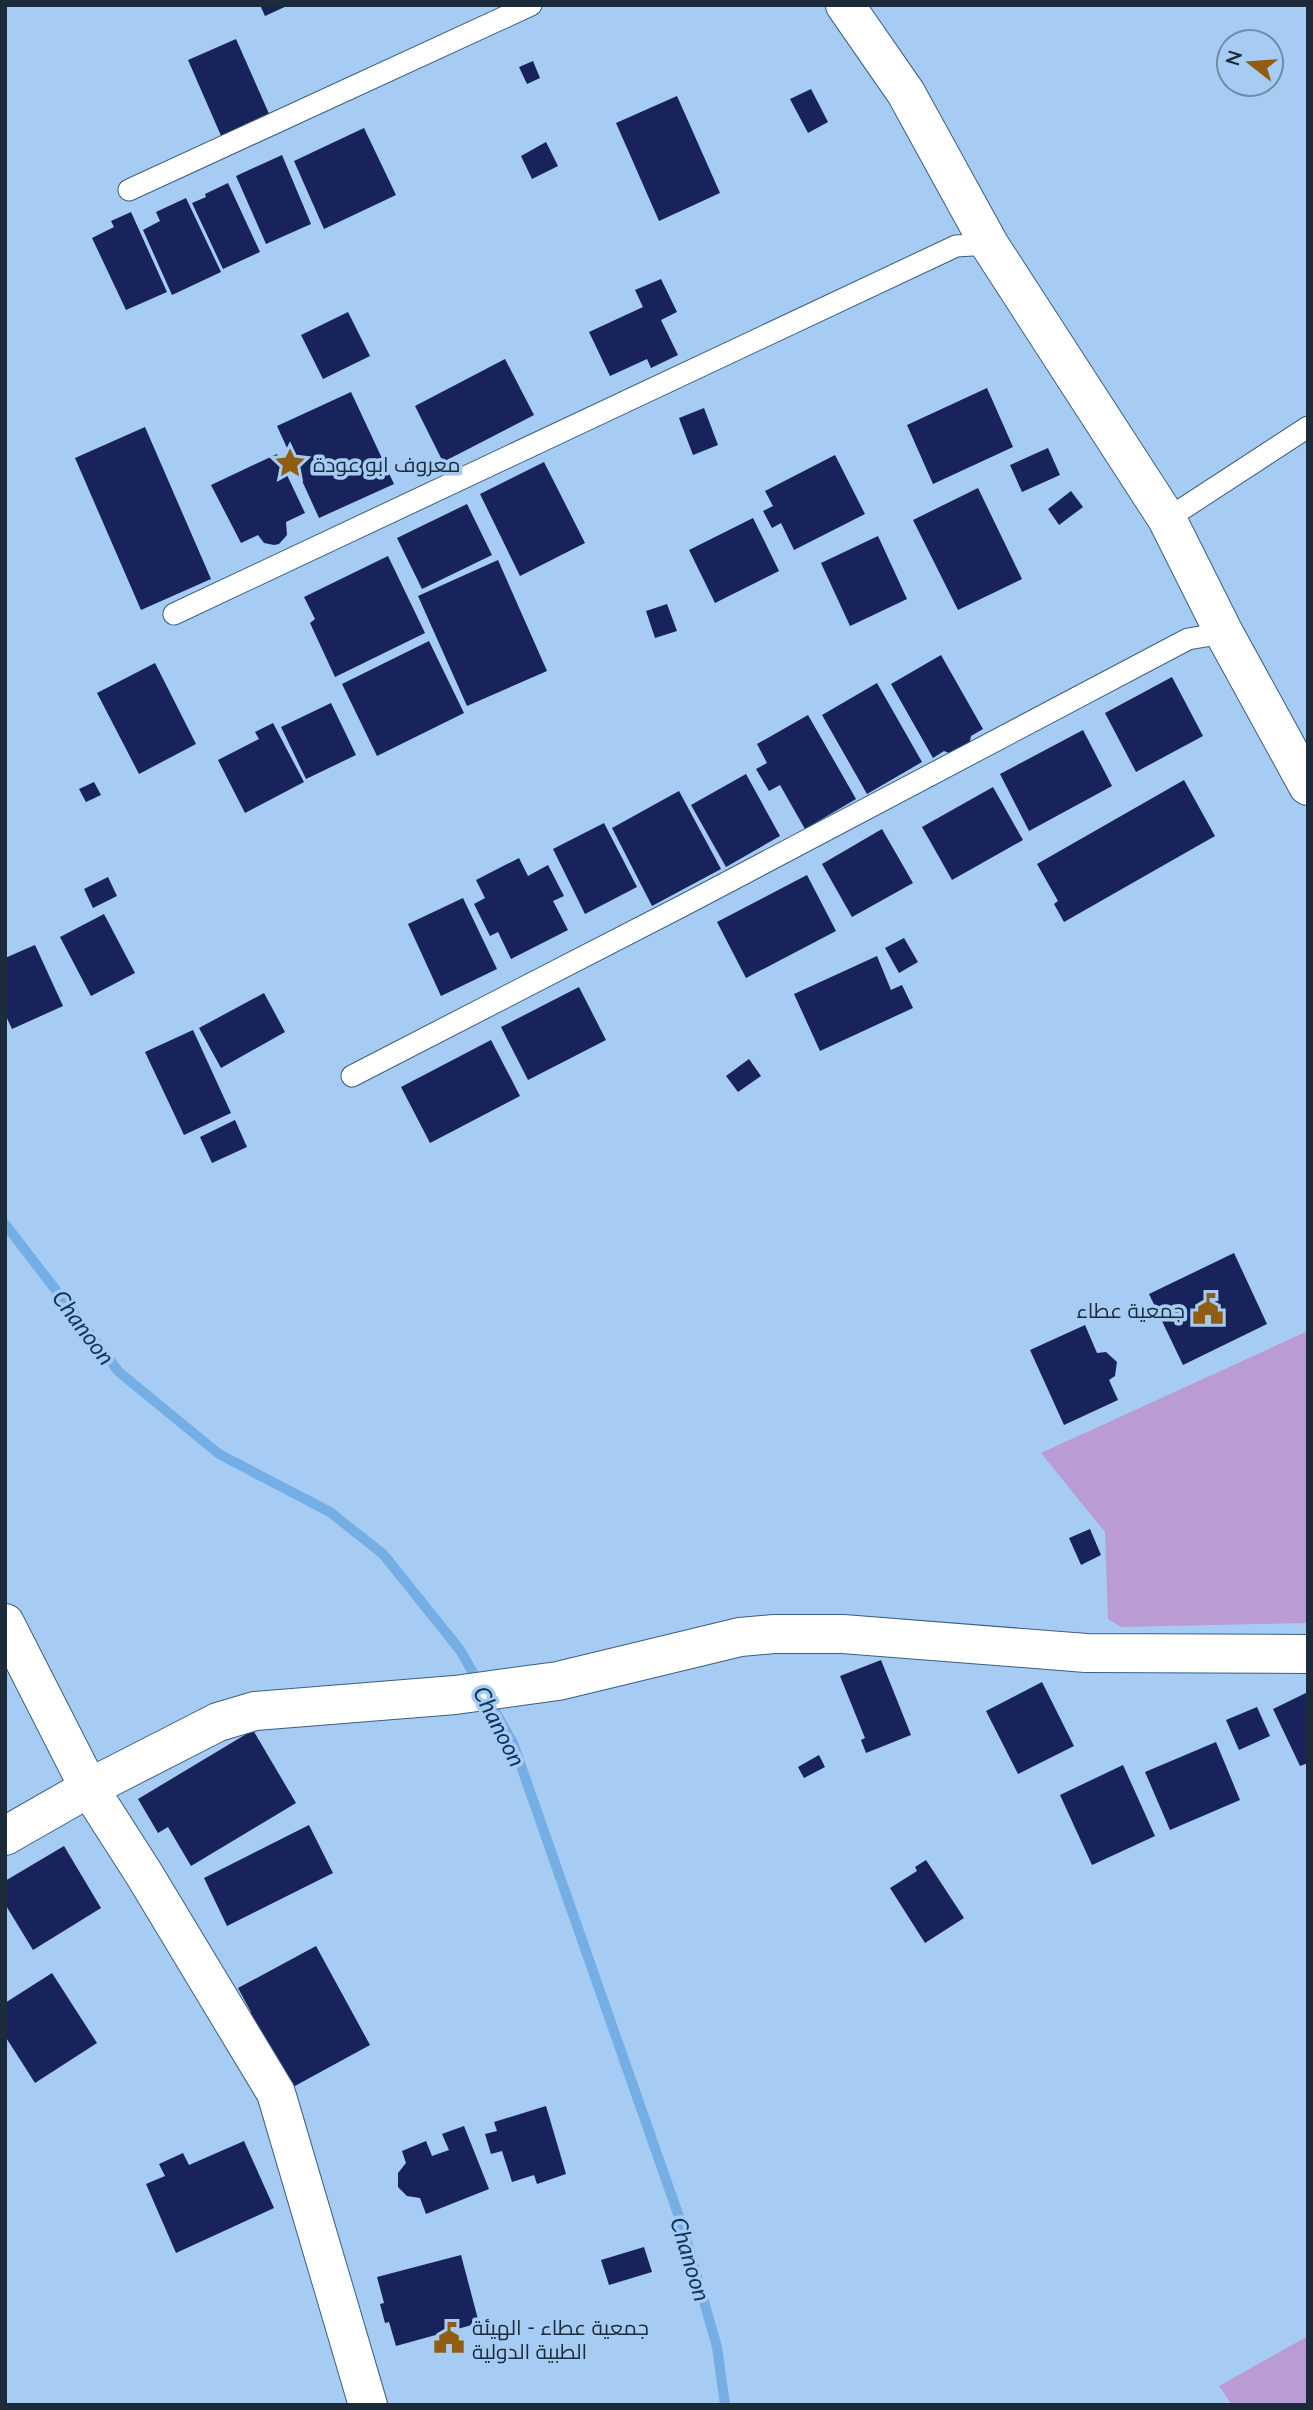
<svg xmlns="http://www.w3.org/2000/svg" width="1313" height="2410" viewBox="0 0 1313 2410" font-family="Lato,Cairo,sans-serif">
  <rect width="100%" height="100%" fill="#a6ccf3"/>
  <g fill="#ba9bd4">
    <path d="M1308 1331V1623L1121 1627 1108 1619 1105 1532 1041 1453Z"/>
    <path d="M1308 2336V2405H1232L1219 2386Z"/>
  </g>
  <g fill="none" stroke-linecap="round" stroke-linejoin="round">
    <g stroke="#75ade5" stroke-width="10">
      <path d="M5 1224 119 1372 219 1454 330 1512 383 1554 460 1650 480 1685"/>
      <path d="M488 1699 513 1743 684 2231 717 2347 725 2405"/>
    </g>
  </g>
  <g fill="#17235a">
    <path d="M260 5H289L265 16Z"/>
    <path d="M236 39 270 116 222 138 188 60Z"/>
    <path d="M533 61 540 78 527 84 519 67Z"/>
    <path d="M811 89 828 122 808 133 790 99Z"/>
    <path d="M677 96 720 193 659 221 616 123Z"/>
    <path d="M364 128 396 195 324 229 294 161Z"/>
    <path d="M546 142 558 166 532 179 521 156Z"/>
    <path d="M282 155 311 224 266 244 236 176Z"/>
    <path d="M228 183 260 252 223 269 192 203 206 197 205 194Z"/>
    <path d="M186 198 221 272 172 295 143 230 160 221 156 212Z"/>
    <path d="M131 212 167 292 126 310 92 238 114 227 111 221Z"/>
    <path d="M661 279 677 312 661 320 678 355 651 368 647 359 610 376 589 332 643 307 635 290Z"/>
    <path d="M348 312 370 356 323 379 301 335Z"/>
    <path d="M505 359 534 415 443 462 415 406Z"/>
    <path d="M987 388 1013 447 933 484 907 425Z"/>
    <path d="M351 392 394 484 319 518 277 426Z"/>
    <path d="M704 408 718 445 693 455 679 418Z"/>
    <path d="M145 427 211 579 141 610 75 458Z"/>
    <path d="M1048 448 1060 475 1022 492 1010 465Z"/>
    <path d="M277 454 305 513 286 522 287 535 279 544 274 545 264 543 258 535 241 543 211 485Z"/>
    <path d="M835 455 865 514 794 550 781 523 772 528 763 511 773 506 765 491Z"/>
    <path d="M544 462 585 543 520 576 480 494Z"/>
    <path d="M978 488 1022 579 958 610 913 520Z"/>
    <path d="M1071 491 1083 507 1059 525 1048 509Z"/>
    <path d="M467 504 492 555 422 589 397 538Z"/>
    <path d="M753 518 779 571 715 603 689 550Z"/>
    <path d="M878 536 907 599 850 626 821 563Z"/>
    <path d="M388 556 425 633 335 677 310 623 315 619 304 597Z"/>
    <path d="M498 560 547 671 467 706 418 596Z"/>
    <path d="M667 604 677 631 655 638 646 611Z"/>
    <path d="M429 641 464 713 377 756 342 684Z"/>
    <path d="M941 655 983 729 971 736 969 746 954 755 944 751 933 758 891 684Z"/>
    <path d="M155 663 196 744 139 774 97 693Z"/>
    <path d="M1172 677 1203 736 1136 772 1105 713Z"/>
    <path d="M877 683 922 762 867 794 822 715Z"/>
    <path d="M331 703 356 755 306 779 281 727Z"/>
    <path d="M808 715 856 799 805 829 780 785 769 791 756 769 767 763 757 744Z"/>
    <path d="M273 723 304 782 245 813 218 760 259 739 255 732Z"/>
    <path d="M1083 730 1112 786 1029 831 1000 774Z"/>
    <path d="M746 774 780 836 726 867 691 805Z"/>
    <path d="M1184 780 1215 836 1064 922 1054 904 1058 901 1037 864Z"/>
    <path d="M94 782 101 795 86 802 79 789Z"/>
    <path d="M993 787 1023 840 952 880 922 827Z"/>
    <path d="M679 791 721 869 652 906 612 828Z"/>
    <path d="M604 823 637 887 585 914 553 849Z"/>
    <path d="M882 829 913 883 852 917 822 864Z"/>
    <path d="M519 858 528 876 548 865 564 896 553 901 568 930 511 959 498 932 490 936 474 904 485 898 476 880Z"/>
    <path d="M807 875 836 931 746 978 717 922Z"/>
    <path d="M108 877 117 896 93 908 84 889Z"/>
    <path d="M463 898 497 969 441 996 408 924Z"/>
    <path d="M104 914 135 973 91 996 60 937Z"/>
    <path d="M904 938 918 962 899 973 885 948Z"/>
    <path d="M35 945 63 1006 12 1029 5 1014V958Z"/>
    <path d="M877 956 891 990 902 985 913 1008 820 1051 794 994Z"/>
    <path d="M579 987 606 1040 528 1080 501 1027Z"/>
    <path d="M264 993 285 1032 221 1068 199 1028Z"/>
    <path d="M193 1030 231 1113 184 1135 145 1052Z"/>
    <path d="M491 1040 520 1096 430 1143 401 1087Z"/>
    <path d="M749 1059 761 1076 738 1092 726 1076Z"/>
    <path d="M235 1120 247 1147 212 1163 200 1137Z"/>
    <path d="M1234 1253 1267 1324 1183 1365 1149 1294Z"/>
    <path d="M1085 1325 1097 1353 1106 1352 1117 1362 1115 1376 1109 1380 1118 1400 1064 1425 1030 1350Z"/>
    <path d="M1090 1529 1101 1555 1081 1565 1069 1538Z"/>
    <path d="M881 1660 911 1735 866 1753 861 1740 865 1738 840 1676Z"/>
    <path d="M1042 1682 1074 1746 1018 1774 986 1711Z"/>
    <path d="M1308 1692V1763L1300 1766 1273 1709Z"/>
    <path d="M1257 1707 1270 1736 1239 1750 1226 1720Z"/>
    <path d="M253 1730 296 1803 191 1866 168 1827 158 1833 138 1799Z"/>
    <path d="M1216 1742 1240 1800 1170 1830 1145 1772Z"/>
    <path d="M819 1755 825 1767 804 1778 798 1767Z"/>
    <path d="M1123 1765 1155 1836 1092 1865 1060 1795Z"/>
    <path d="M309 1825 333 1873 227 1926 204 1878Z"/>
    <path d="M64 1846 101 1908 33 1950 5 1904V1881Z"/>
    <path d="M926 1860 964 1918 925 1943 890 1888 917 1871 915 1867Z"/>
    <path d="M316 1946 370 2045 293 2087 247 2015 251 2012 238 1988Z"/>
    <path d="M52 1973 97 2043 35 2083 5 2036V2003Z"/>
    <path d="M546 2106 566 2174 537 2184 534 2175 512 2182 502 2151 491 2154 485 2134 497 2131 494 2122Z"/>
    <path d="M464 2126 489 2189 426 2214 420 2198 407 2196 398 2187V2173L406 2163 402 2151 426 2141 432 2156 449 2150 442 2134Z"/>
    <path d="M244 2141 274 2208 176 2253 146 2184 165 2176 159 2164 183 2153 189 2165Z"/>
    <path d="M644 2247 652 2272 609 2285 601 2260Z"/>
    <path d="M461 2255 479 2323 396 2346 389 2322 385 2323 380 2304 384 2303 377 2277Z"/>
  </g>
  <g fill="none" stroke-linecap="round" stroke-linejoin="round">
    <defs>
      <g id="service">
        <path d="M129 190 531 5"/>
        <path d="M1167 519 1308 427"/>
        <path d="M174 614 956 246 989 244"/>
        <path d="M352 1076 688 903 1188 639 1224 633"/>
      </g>
      <g id="minor">
        <path d="M845 5 906 93 989 244 1167 519 1224 633 1308 786"/>
        <path d="M5 1623 89 1788 144 1874 276 2093 368 2405"/>
        <path d="M5 1836 89 1788 218 1722 255 1711 455 1695 558 1681 740 1637 774 1634H843L1086 1653 1308 1654"/>
      </g>
    </defs>
    <use href="#service" stroke="#3c5e80" stroke-width="23"/>
    <use href="#minor" stroke="#3c5e80" stroke-width="40"/>
    <use href="#service" stroke="#fff" stroke-width="21"/>
    <use href="#minor" stroke="#fff" stroke-width="38"/>
  </g>
  <defs>
    <symbol id="sight-bare" viewBox="-9 -9 18 18"><path d="M0-6L1.8-2.2L6-1.7L2.9 1.2L3.7 5.4L0 3.3L-3.7 5.4L-2.9 1.2L-6-1.7L-1.8-2.2Z" fill="#925d11" stroke="#a6ccf3" stroke-width="2.5" paint-order="stroke"/></symbol>
    <symbol id="civic-bare" viewBox="-9 -9 18 18"><path d="M-.6-6.5H3V-4.5H.6V-3L4-1V1h2V6H-6V1h2V-1L-.6-3ZM-1.2 2.5V6h2.4V2.5Z" fill="#925d11" stroke="#a6ccf3" stroke-width="2.5" paint-order="stroke"/></symbol>
  </defs>
  <g fill-rule="evenodd">
    <use href="#sight-bare" x="268" y="441" width="44" height="44"/>
    <use href="#civic-bare" x="1186" y="1287" width="44" height="44"/>
    <use href="#civic-bare" x="427" y="2316" width="44" height="44"/>
  </g>
  <g text-anchor="middle" dominant-baseline="central" stroke-width="7" stroke-linejoin="round" paint-order="stroke">
    <g font-size="21" fill="#1c2b3a" stroke="#a6ccf3" text-anchor="start">
      <text x="313" y="463">معروف ابو عودة</text>
      <text x="1185" y="1309" text-anchor="end">جمعية عطاء</text>
      <text x="472" y="2326">جمعية عطاء - الهيئة<tspan x="472" dy="24">الطبية الدولية</tspan></text>
    </g>
    <g font-size="23" font-style="italic" fill="#0d365a" stroke="#a6ccf3">
      <text transform="translate(84 1327) rotate(53)">Chanoon</text>
      <text transform="translate(500 1726) rotate(63)">Chanoon</text>
      <text transform="translate(691 2259) rotate(73)">Chanoon</text>
    </g>
  </g>
  <rect width="1313" height="2410" fill="none" stroke="#1c2b3a" stroke-width="14"/>
  <g transform="translate(1250 63) rotate(287)"><circle r="33" fill="#a6ccf3" stroke="#6f8ca9" stroke-width="2"/>
  <path d="M0-5L12 26L0 18L-12 26Z" fill="#925d11"/>
  <text y="-10" font-size="19" font-weight="bold" text-anchor="middle" fill="#1c2b3a">N</text>
  </g>
</svg>
